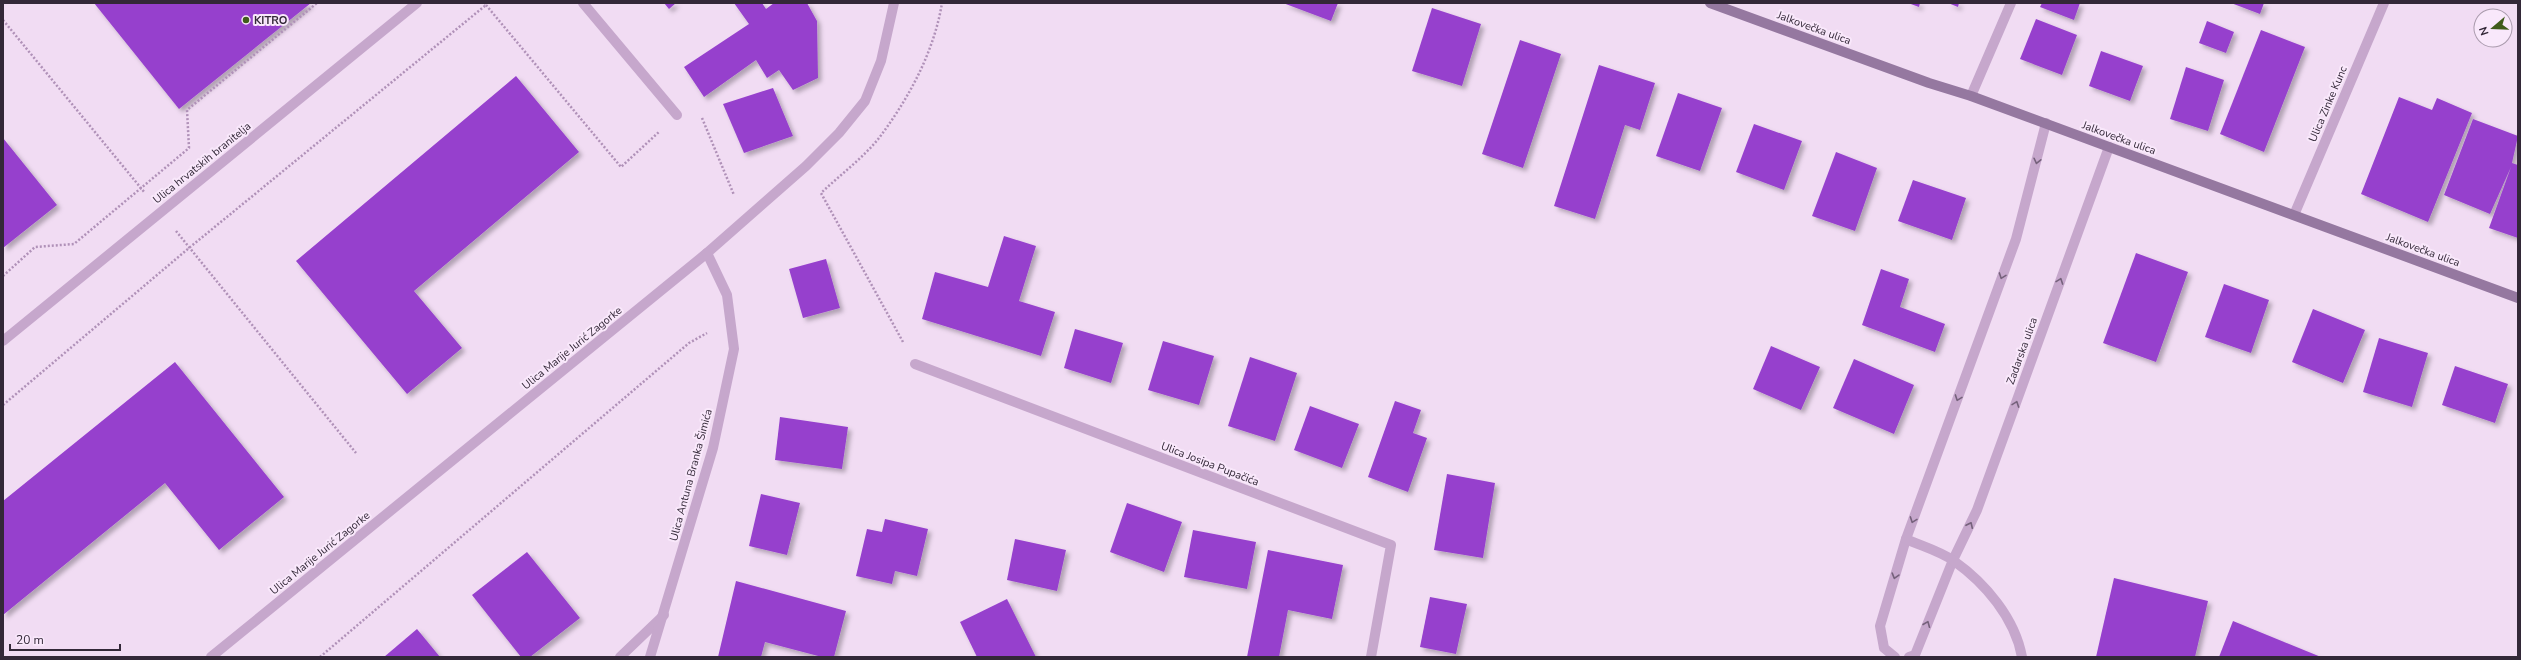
<svg xmlns="http://www.w3.org/2000/svg" width="2521" height="660" viewBox="0 0 2521 660" font-family="'Nunito Sans',sans-serif">
  <defs>
    <filter id="shadow"><feDropShadow dx="3.5" dy="3.5" stdDeviation="2" flood-color="#0004"/></filter>
  </defs>
  <rect width="100%" height="100%" fill="#f1dcf3"/>
  <g fill="#9640cd" filter="url(#shadow)">
    <path d="M94 3H311L179 109Z"/>
    <path d="M664 3H676L669 9Z"/>
    <path d="M734 3H762L766 9 774 3H807L817 21 818 78 793 90 779 70 767 78 756 60 704 97 684 67 749 24Z"/>
    <path d="M1283 3H1338L1331 21Z"/>
    <path d="M1908 3H1920L1919 7Z"/>
    <path d="M1948 3H1959L1958 7Z"/>
    <path d="M2042 3H2080L2074 20 2040 7Z"/>
    <path d="M2231 3H2264L2260 14Z"/>
    <path d="M1432 8 1481 24 1462 86 1412 71Z"/>
    <path d="M2036 19 2077 35 2062 75 2020 59Z"/>
    <path d="M2207 21 2234 32 2226 53 2199 43Z"/>
    <path d="M2261 30 2305 47 2264 152 2220 134Z"/>
    <path d="M1520 40 1561 54 1523 168 1482 154Z"/>
    <path d="M2101 51 2143 66 2130 101 2089 86Z"/>
    <path d="M1599 65 1655 83 1640 130 1625 125 1595 219 1554 206Z"/>
    <path d="M2186 67 2224 80 2208 131 2170 119Z"/>
    <path d="M516 76 579 152 414 291 462 348 407 394 296 261Z"/>
    <path d="M773 88 793 136 744 153 723 104Z"/>
    <path d="M1678 93 1722 108 1700 171 1656 156Z"/>
    <path d="M2399 97 2432 110 2437 98 2472 113 2428 222 2361 194Z"/>
    <path d="M2473 119 2518 136 2512 163 2518 165V238L2489 228 2511 167 2490 214 2444 195Z"/>
    <path d="M1754 124 1802 141 1784 190 1736 172Z"/>
    <path d="M3 138 57 205 3 248Z"/>
    <path d="M1836 152 1877 168 1855 231 1812 216Z"/>
    <path d="M1913 180 1966 198 1952 240 1898 221Z"/>
    <path d="M1004 236 1036 246 1019 301 1055 312 1041 356 922 319 935 272 988 287Z"/>
    <path d="M2136 253 2188 272 2156 362 2103 343Z"/>
    <path d="M826 259 840 308 803 318 789 269Z"/>
    <path d="M1881 269 1909 279 1900 307 1945 324 1935 352 1862 325Z"/>
    <path d="M2224 284 2269 300 2251 353 2205 337Z"/>
    <path d="M2313 309 2365 330 2343 383 2292 362Z"/>
    <path d="M1075 329 1123 343 1111 383 1064 368Z"/>
    <path d="M2379 338 2428 353 2412 407 2363 392Z"/>
    <path d="M1163 341 1214 356 1199 405 1148 390Z"/>
    <path d="M1771 346 1820 367 1801 410 1753 389Z"/>
    <path d="M1250 357 1297 373 1275 441 1228 426Z"/>
    <path d="M1854 359 1914 385 1894 434 1833 408Z"/>
    <path d="M175 362 284 497 219 550 165 483 3 615V501Z"/>
    <path d="M2455 366 2508 384 2495 423 2442 405Z"/>
    <path d="M1395 401 1421 410 1413 433 1427 438 1408 492 1368 477Z"/>
    <path d="M1310 406 1359 424 1342 468 1294 450Z"/>
    <path d="M780 417 848 427 842 469 775 460Z"/>
    <path d="M1447 474 1495 483 1483 558 1434 550Z"/>
    <path d="M761 494 800 503 787 555 749 546Z"/>
    <path d="M1127 503 1182 522 1164 572 1110 552Z"/>
    <path d="M885 519 928 529 917 576 895 571 892 584 856 576 867 529 882 532Z"/>
    <path d="M1193 530 1256 542 1247 589 1184 577Z"/>
    <path d="M1015 539 1066 550 1057 591 1007 580Z"/>
    <path d="M1268 550 1343 565 1332 619 1288 610 1279 657H1247Z"/>
    <path d="M527 552 580 618 530 657H521L472 595Z"/>
    <path d="M2114 578 2208 601 2195 657H2096Z"/>
    <path d="M736 581 846 611 834 657H822L765 642 761 657H718Z"/>
    <path d="M1430 597 1467 604 1456 654 1420 647Z"/>
    <path d="M1007 599 1036 657H977L960 622Z"/>
    <path d="M2233 621 2321 657H2219Z"/>
    <path d="M417 629 440 657H384Z"/>
  </g>
  <g fill="none" stroke-linecap="round" stroke-linejoin="round">
    <g stroke="#b091b8" stroke-width="2.5" stroke-dasharray="2 2" stroke-linecap="butt">
      <path d="M486 5 621 167 660 131"/>
      <path d="M3 20 145 193"/>
      <path d="M702 118 734 195"/>
      <path d="M176 231 356 453"/>
      <path d="M3 276 35 247 74 244 189 148 187 110 317 3"/>
      <path d="M903 342 821 193C840 175 863 158 879 138 909 98 934 52 942 3"/>
      <path d="M3 405 189 248 486 5 485 3"/>
      <path d="M320 657 689 343 707 333"/>
    </g>
    <g stroke="#c6a7cc" stroke-width="10">
      <path d="M1895 657 1884 648 1880 626 1906 539"/>
      <path d="M1909 657 1915 655 1953 560"/>
    </g>
    <g stroke="#c6a7cc" stroke-width="10">
      <path d="M583 3 677 115"/>
      <path d="M1971 96 2011 3"/>
      <path d="M3 341 417 3"/>
      <path d="M915 364 1391 545 1371 657"/>
      <path d="M1953 560 1977 510 2109 147"/>
      <path d="M211 657 707 253"/>
      <path d="M620 657 664 615"/>
      <path d="M2022 657C2015 618 1985 583 1954 561 1940 551 1921 546 1906 539L2016 239 2046 123"/>
    </g>
    <g stroke="#c6a7cc" stroke-width="10">
      <path d="M2294 215 2384 3"/>
      <path d="M650 657 713 448 734 349 727 295 707 253 806 166 839 133 865 101 881 61 894 3"/>
    </g>
    <path stroke="#9578a0" stroke-width="10" d="M1710 3 1929 83 1971 96 2518 298"/>
  </g>
  <defs><path id="oneway-chevron" d="M-2-3.5L2.5 0L-2 3.5" fill="none" stroke-width="1.6" stroke-linecap="round" stroke-linejoin="round"/></defs>
  <g stroke="#75617b">
    <use href="#oneway-chevron" transform="translate(2037 161) rotate(103)"/>
    <use href="#oneway-chevron" transform="translate(2002 276) rotate(110)"/>
    <use href="#oneway-chevron" transform="translate(2060 281) rotate(-70)"/>
    <use href="#oneway-chevron" transform="translate(1958 398) rotate(110)"/>
    <use href="#oneway-chevron" transform="translate(2016 404) rotate(-70)"/>
    <use href="#oneway-chevron" transform="translate(1913 520) rotate(110)"/>
    <use href="#oneway-chevron" transform="translate(1970 525) rotate(-65)"/>
    <use href="#oneway-chevron" transform="translate(1895 576) rotate(106)"/>
    <use href="#oneway-chevron" transform="translate(1927 624) rotate(-68)"/>
  </g>
  <circle fill="#405c1b" stroke="#f9e8fb" stroke-width="1.5" cx="246" cy="20" r="4"/>
  <g text-anchor="middle" dominant-baseline="central" stroke-width="4" stroke-linejoin="round" paint-order="stroke">
    <g font-size="11" font-weight="bold" fill="#332838" stroke="#f9e8fb" text-anchor="start">
      <text x="254" y="20">KITRO</text>
    </g>
    <g font-size="11" fill="#332838" stroke="#f9e8fb">
      <text transform="translate(1814 28) rotate(20)">Jalkovečka ulica</text>
      <text transform="translate(2328 104) rotate(-67)">Ulica Zinke Kunc</text>
      <text transform="translate(2119 138) rotate(20)">Jalkovečka ulica</text>
      <text transform="translate(202 163) rotate(-39)">Ulica hrvatskih branitelja</text>
      <text transform="translate(2423 250) rotate(20)">Jalkovečka ulica</text>
      <text transform="translate(572 348) rotate(-39)">Ulica Marije Jurić Zagorke</text>
      <text transform="translate(2022 351) rotate(-70)">Zadarska ulica</text>
      <text transform="translate(1210 464) rotate(21)">Ulica Josipa Pupačića</text>
      <text transform="translate(691 475) rotate(-75)">Ulica Antuna Branka Šimića</text>
      <text transform="translate(320 553) rotate(-39)">Ulica Marije Jurić Zagorke</text>
    </g>
  </g>
  <rect width="2521" height="660" fill="none" stroke="#332838" stroke-width="8"/>
  <g transform="translate(2493 28) rotate(251)"><circle r="19" fill="#f9e8fb" stroke="#aa9bad"/>
  <path d="M0-3L7 15L0 10L-7 15Z" fill="#405c1b"/>
  <text y="-6" font-size="11" font-weight="bold" text-anchor="middle" fill="#332838">N</text>
  </g>
  <path d="M10 644v6h110v-6" fill="none" stroke="#332838" stroke-width="2"/>
  <text x="16" y="644" font-size="12" fill="#332838" stroke="#f9e8fb" stroke-width="3" paint-order="stroke">20 m</text>
</svg>
